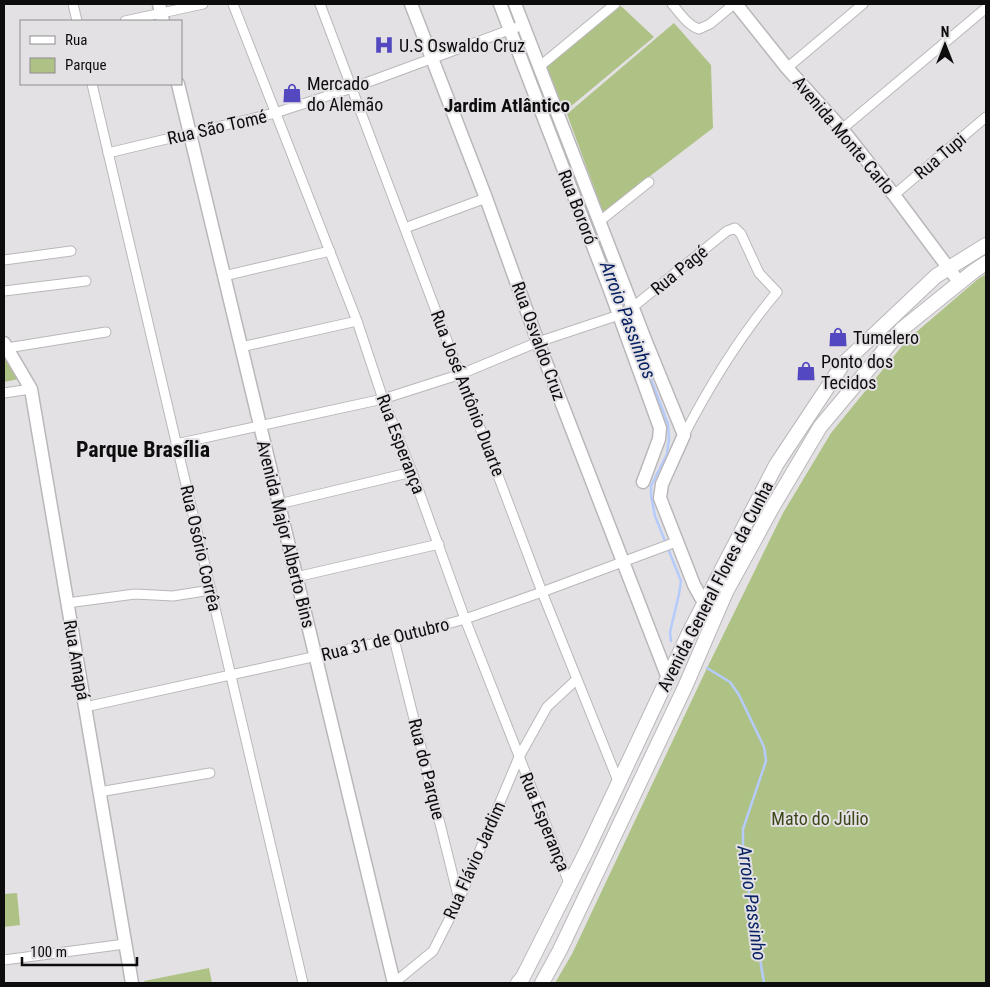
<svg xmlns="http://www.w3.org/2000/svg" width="990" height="987" viewBox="0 0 990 987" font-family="'Roboto Condensed',sans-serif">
  <rect width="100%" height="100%" fill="#e4e1e4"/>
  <g fill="#afc286">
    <path d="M621 6 654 37 564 112 544 68Z"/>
    <path d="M674 23 711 65 713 128 603 212 567 114Z"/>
    <path d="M986 274V983H555L572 954 707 668 783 513 831 433 907 340 978 279Z"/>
    <path d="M4 354 19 379 4 382Z"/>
    <path d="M17 893 20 925 4 927V894Z"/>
    <path d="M209 968 212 983H145L144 981Z"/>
  </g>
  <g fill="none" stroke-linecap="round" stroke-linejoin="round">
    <g stroke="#b4cbfb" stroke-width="2.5">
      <path d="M508 4 668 424 669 438 667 454 651 486V495L655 516 681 581 679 594 670 632 671 641"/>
      <path d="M707 668 730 682 739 695 764 747 766 761 743 829V846L748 862 747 880 764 983"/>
    </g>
    <defs>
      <g id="street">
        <path d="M73 4 77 21"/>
        <path d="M233 4 357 321 383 399 412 472 465 619 569 883"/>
        <path d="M320 4 542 592 618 781"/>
        <path d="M672 4C680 13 687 25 699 29L710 24 734 4"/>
        <path d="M125 21 203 4"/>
        <path d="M539 67 615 4"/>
        <path d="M787 68 863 4"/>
        <path d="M92 84 303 983"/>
        <path d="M842 129 986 8"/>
        <path d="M108 153 275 113 352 88 523 25"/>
        <path d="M894 195 986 117"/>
        <path d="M600 221 649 182"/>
        <path d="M405 228 486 198"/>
        <path d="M4 260 71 251"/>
        <path d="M224 276 330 251"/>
        <path d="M4 291 86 281"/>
        <path d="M241 347 357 321"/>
        <path d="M7 348 106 332"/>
        <path d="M4 393 31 389"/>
        <path d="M176 444 383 399 461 374 538 342 619 315 633 307 727 231 735 228 741 234 759 273 777 292C739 337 711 383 684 435"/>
        <path d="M279 504 412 472"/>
        <path d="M296 577 439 544"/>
        <path d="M67 603 135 594 173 596 211 590"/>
        <path d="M394 639 459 900"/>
        <path d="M85 707 394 639 465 619 542 592 676 542"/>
        <path d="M99 792 210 773"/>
        <path d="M4 960 125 944"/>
        <path d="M394 983 433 951 459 900 519 757 547 707 577 679"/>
      </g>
      <g id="secondary">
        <path d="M159 4 163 21"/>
        <path d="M411 4 486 198 538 342 668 678"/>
        <path d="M500 4 610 290 660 428 659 439 643 482"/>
        <path d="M515 4 646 342 684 435 662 484 660 498 694 585 704 603"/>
        <path d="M736 4 787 68 842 129 894 195 959 282"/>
        <path d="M178 84 394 983"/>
        <path d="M4 343 31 389 132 983"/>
      </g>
      <g id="primary">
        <path d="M518 983 523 977 587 850 689 633 776 465 843 364 936 276 986 245"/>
        <path d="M542 983 560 950 685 687 726 592 772 508 820 427 902 329 974 271 986 263"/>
      </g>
    </defs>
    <use href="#street" stroke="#bab7bb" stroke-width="11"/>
    <use href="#secondary" stroke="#bab7bb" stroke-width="15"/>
    <use href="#primary" stroke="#bab7bb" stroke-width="16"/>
    <use href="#street" stroke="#fff" stroke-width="9"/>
    <use href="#secondary" stroke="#fff" stroke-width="12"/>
    <use href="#primary" stroke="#fff" stroke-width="14"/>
  </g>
  <defs>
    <symbol id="hospital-bare" viewBox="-9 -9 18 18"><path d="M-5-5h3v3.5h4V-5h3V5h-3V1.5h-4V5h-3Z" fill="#5448c0" stroke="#e4e1e4" stroke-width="2.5" paint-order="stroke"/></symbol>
    <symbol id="shop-bare" viewBox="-9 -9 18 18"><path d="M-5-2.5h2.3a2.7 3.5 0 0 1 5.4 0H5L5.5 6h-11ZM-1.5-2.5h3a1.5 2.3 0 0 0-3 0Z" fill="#5448c0" stroke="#e4e1e4" stroke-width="2.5" paint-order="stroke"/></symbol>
  </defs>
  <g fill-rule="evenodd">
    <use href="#hospital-bare" x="370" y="31" width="28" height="28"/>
    <use href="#shop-bare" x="278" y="79" width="28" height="28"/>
    <use href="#shop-bare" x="824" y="323" width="28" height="28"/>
    <use href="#shop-bare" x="792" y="357" width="28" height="28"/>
  </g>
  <g text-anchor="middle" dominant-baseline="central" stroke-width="4" stroke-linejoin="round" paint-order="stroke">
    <g font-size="18" fill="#0e0d0e" stroke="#e4e1e4" text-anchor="start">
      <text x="399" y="45">U.S Oswaldo Cruz</text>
      <text x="307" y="83">Mercado<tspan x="307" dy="21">do Alemão</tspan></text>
      <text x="853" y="337">Tumelero</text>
      <text x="821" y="361">Ponto dos<tspan x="821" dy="21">Tecidos</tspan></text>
    </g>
    <g font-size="18" fill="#0e0d0e" stroke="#e4e1e4">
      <text transform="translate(217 127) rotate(-13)">Rua São Tomé</text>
      <text transform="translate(844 135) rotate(50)">Avenida Monte Carlo</text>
      <text transform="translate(940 156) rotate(-40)">Rua Tupi</text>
      <text transform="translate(578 207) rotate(69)">Rua Bororó</text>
      <text transform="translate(679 270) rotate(-39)">Rua Pagé</text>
      <text transform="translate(539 341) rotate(70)">Rua Osvaldo Cruz</text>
      <text transform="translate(468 393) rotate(69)">Rua José Antônio Duarte</text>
      <text transform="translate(401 444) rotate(69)">Rua Esperança</text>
      <text transform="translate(286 534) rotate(76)">Avenida Major Alberto Bins</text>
      <text transform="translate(201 548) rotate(77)">Rua Osório Corrêa</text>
      <text transform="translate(715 586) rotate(-63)">Avenida General Flores da Cunha</text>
      <text transform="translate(385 639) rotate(-14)">Rua 31 de Outubro</text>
      <text transform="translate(77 660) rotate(80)">Rua Amapá</text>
      <text transform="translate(427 769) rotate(76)">Rua do Parque</text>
      <text transform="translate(545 822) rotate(68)">Rua Esperança</text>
      <text transform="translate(474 860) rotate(-66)">Rua Flávio Jardim</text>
    </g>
    <g font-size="18" fill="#3b4718" stroke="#e4e1e4">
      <text x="820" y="818">Mato do Júlio</text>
    </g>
    <g font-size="19" font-weight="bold" fill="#0e0d0e" stroke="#e4e1e4">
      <text x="507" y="105">Jardim Atlântico</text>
    </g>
    <g font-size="19" font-style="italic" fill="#082263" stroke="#e4e1e4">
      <text transform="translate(628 320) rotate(69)">Arroio Passinhos</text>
      <text transform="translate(752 903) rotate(82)">Arroio Passinho</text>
    </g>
    <g font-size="22" font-weight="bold" fill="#0e0d0e" stroke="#e4e1e4">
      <text x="143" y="449">Parque Brasília</text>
    </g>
  </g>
  <rect width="990" height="987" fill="none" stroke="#0e0d0e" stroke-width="10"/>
  <rect x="20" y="20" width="162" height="65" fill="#e4e1e4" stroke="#8e8c8e"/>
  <rect x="30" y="36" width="25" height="8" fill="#ffffff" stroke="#8e8c8e"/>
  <text x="65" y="45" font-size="15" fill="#0e0d0e">Rua</text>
  <rect x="30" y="58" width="25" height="15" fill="#afc286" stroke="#8e8c8e"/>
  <text x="65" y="70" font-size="15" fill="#0e0d0e">Parque</text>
  <g transform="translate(945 45)" stroke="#e4e1e4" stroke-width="4" paint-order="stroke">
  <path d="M0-4L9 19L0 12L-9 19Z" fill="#0e0d0e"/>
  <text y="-8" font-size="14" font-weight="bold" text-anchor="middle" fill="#0e0d0e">N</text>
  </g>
  <path d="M22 957v8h115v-8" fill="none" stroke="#0e0d0e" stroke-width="2.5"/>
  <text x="30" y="957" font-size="15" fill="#0e0d0e" stroke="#e4e1e4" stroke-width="4" paint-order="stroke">100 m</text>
</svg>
